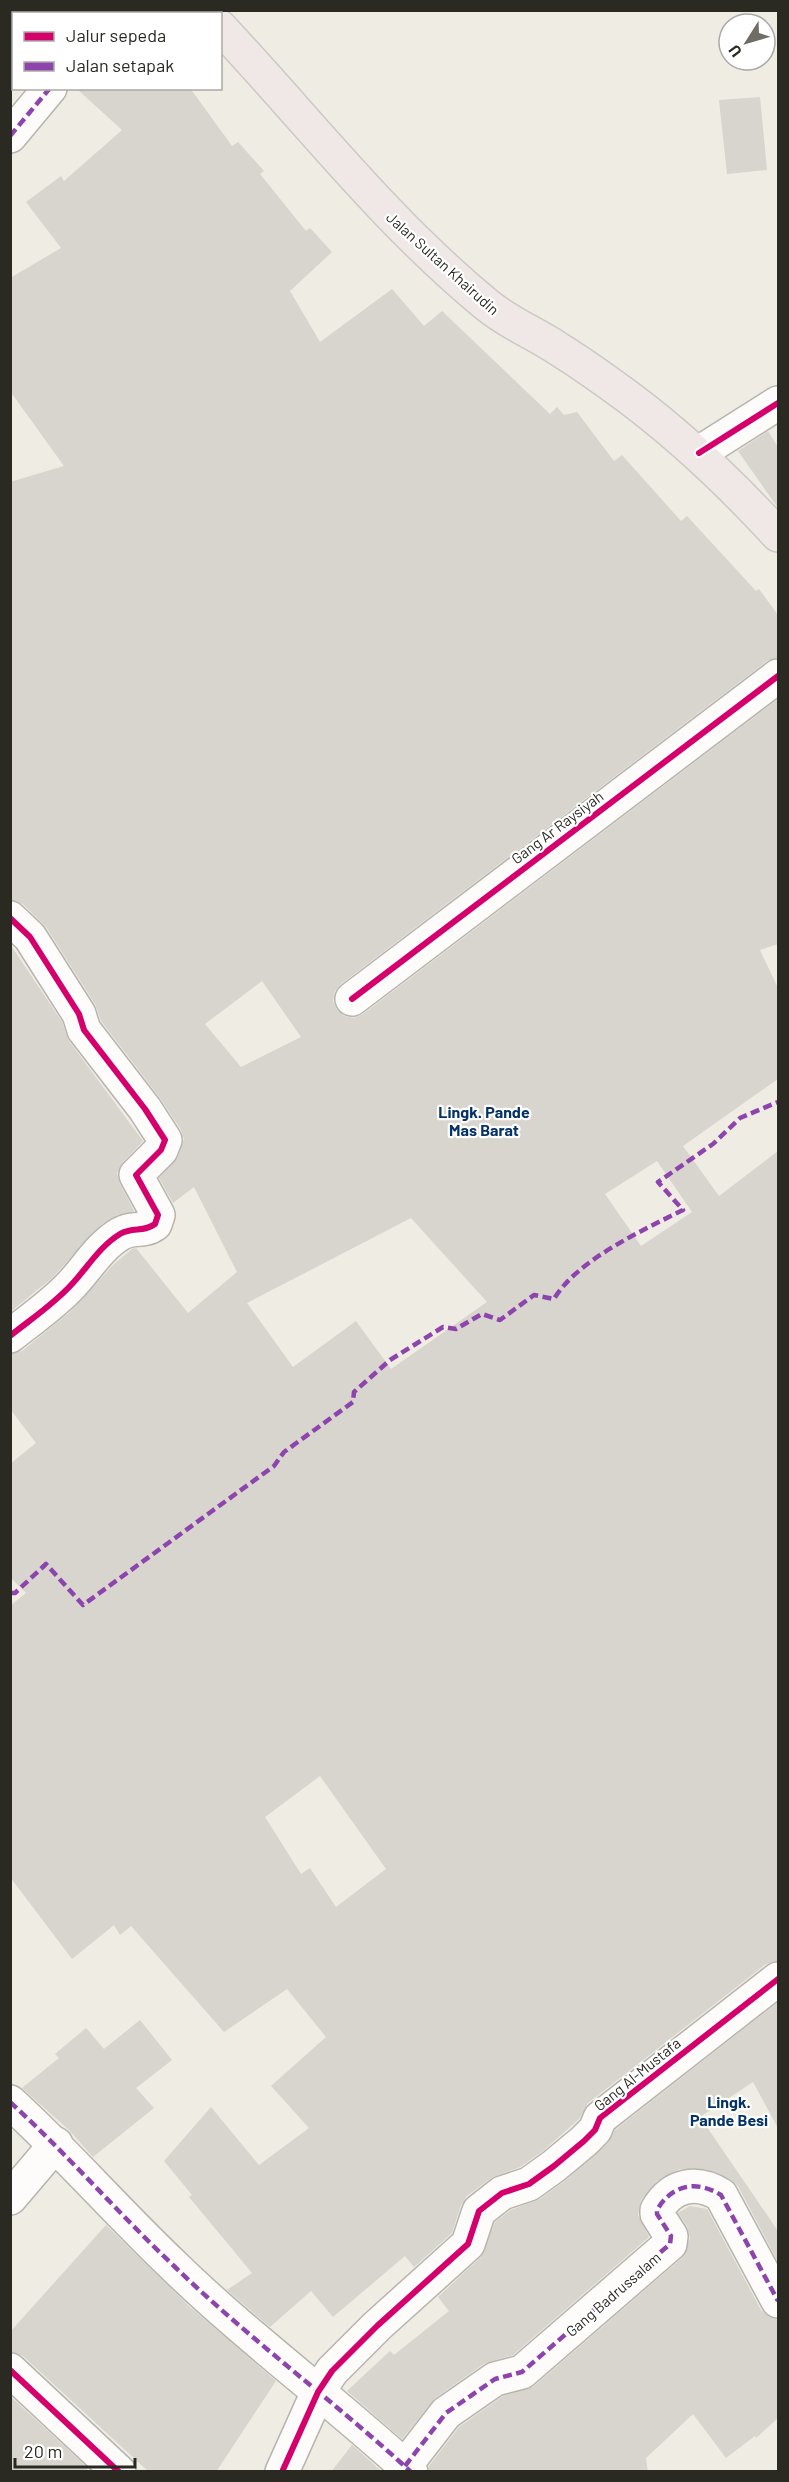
<svg xmlns="http://www.w3.org/2000/svg" width="789" height="2482" viewBox="0 0 789 2482" font-family="Barlow,sans-serif">
  <rect width="100%" height="100%" fill="#efece3"/>
  <g fill="#d8d4ce" fill-rule="evenodd">
    <path d="M76 88H190L232 146 238 142 264 171 260 174 306 231 310 228 332 252 290 291 320 342 392 289 424 326 442 311 550 414 557 407 564 415 577 412 614 461 622 455 681 521 687 516 756 591 759 589 778 615V658L767 661 341 984 335 991 333 1001 337 1010 344 1016 354 1018 363 1014 778 699V944L760 950 778 988V1079L683 1146 719 1196 778 1151V1961L766 1964 588 2103 579 2119 543 2151 520 2167 491 2178 467 2196 461 2205 452 2233 414 2267 405 2256 333 2317 311 2291 270 2327 227 2290 252 2273 189 2197 192 2195 164 2161 211 2107 259 2165 309 2128 271 2086 326 2037 287 1989 224 2032 131 1926 120 1935 114 1925 72 1959 10 1877V1606L26 1593 10 1577V1464L36 1443 10 1409V1354L22 1351 70 1312 114 1264 132 1249 136 1248 188 1313 237 1272 194 1187 173 1203 159 1178 178 1157 184 1139 181 1130 160 1098 101 1021 95 1004 46 927 23 904 10 900V482L64 466 10 391V278L61 248 26 202 61 176 64 181 122 130ZM262 981 301 1037 241 1067 205 1024ZM657 1161 692 1212 641 1246 605 1194ZM411 1218 487 1302 391 1369 356 1321 293 1367 247 1303ZM320 1776 386 1869 336 1907 310 1868 301 1874 265 1817Z"/>
    <path d="M760 97 767 170 727 174 719 100Z"/>
    <path d="M768 431 778 447V508L738 451Z"/>
    <path d="M10 944 62 1022 69 1041 143 1141 123 1162 117 1173 120 1184 134 1211 117 1215 101 1225 52 1278 10 1312Z"/>
    <path d="M778 2002V2128L753 2082 700 2117 778 2231V2262L738 2186 730 2179 705 2169H680L657 2181 641 2200 638 2215 649 2237 513 2355 485 2363 435 2398 402 2439 347 2391 390 2351 394 2355 449 2311 438 2297 481 2257 495 2222 511 2210 540 2199 566 2180 608 2143 615 2130Z"/>
    <path d="M140 2020 172 2060 136 2088 154 2108 93 2157 69 2130 22 2088 59 2058 55 2054 86 2028 104 2049Z"/>
    <path d="M690 2206 707 2209 761 2310 769 2317 778 2320V2418L756 2438 755 2436 726 2458 693 2414 646 2458 648 2472H429V2466L459 2427 503 2396 534 2386 682 2258 690 2238 687 2226 678 2213Z"/>
    <path d="M106 2225 190 2307 276 2381 216 2472H149L23 2356 10 2352V2332Z"/>
    <path d="M10 2396 88 2468 85 2472H10Z"/>
    <path d="M352 2445 369 2460 382 2472H331Z"/>
  </g>
  <g fill="none" stroke-linecap="round" stroke-linejoin="round">
    <defs>
      <g id="minor">
        <path d="M113 14 116 10"/>
        <path d="M10 136 50 88"/>
        <path d="M699 453 778 403"/>
        <path d="M10 918 30 937 79 1014 84 1030 145 1109 165 1140 161 1150 136 1175 158 1215 155 1224C143 1233 133 1226 120 1234 100 1246 87 1268 72 1284 54 1304 31 1319 10 1336"/>
        <path d="M352 999 778 676"/>
        <path d="M10 2102C67 2154 118 2213 174 2266 249 2339 334 2401 411 2472"/>
        <path d="M10 2198 56 2144"/>
        <path d="M10 2370 119 2472"/>
        <path d="M405 2466 446 2413 495 2379 522 2372 670 2244 671 2236 657 2214V2210C672 2184 697 2180 721 2195L778 2301"/>
        <path d="M282 2472 318 2392 332 2371 377 2326 468 2244 479 2211 502 2193 529 2184 554 2166 584 2141 595 2130 600 2118 778 1979"/>
      </g>
      <path id="major" d="M220 27C309 122 386 222 487 305 509 323 534 333 557 348 581 363 605 380 628 397 683 438 732 485 778 535"/>
    </defs>
    <use href="#minor" stroke="#b6b4ad" stroke-width="36"/>
    <use href="#major" stroke="#cbc9c4" stroke-width="36"/>
    <use href="#minor" stroke="#fdfcfb" stroke-width="33"/>
    <use href="#major" stroke="#f0e7e7" stroke-width="33"/>
    <g stroke="#8e44ad" stroke-width="4.5" stroke-dasharray="9 4.5" stroke-linecap="butt">
      <path d="M113 14 116 10"/>
      <path d="M10 136 50 88"/>
      <path d="M10 1593H15L46 1564 83 1605 274 1466 284 1452 353 1402 354 1392 390 1360 443 1327 456 1329 482 1314 500 1320 534 1295 554 1299C577 1260 643 1230 683 1210L658 1182 713 1144 740 1118 778 1102"/>
      <path d="M10 2102C67 2154 118 2213 174 2266 249 2339 334 2401 411 2472"/>
      <path d="M405 2466 446 2413 495 2379 522 2372 670 2244 671 2236 657 2214V2210C672 2184 697 2180 721 2195L778 2301"/>
    </g>
    <defs>
      <g id="cycleway">
        <path d="M699 453 778 403"/>
        <path d="M10 918 30 937 79 1014 84 1030 145 1109 165 1140 161 1150 136 1175 158 1215 155 1224C143 1233 133 1226 120 1234 100 1246 87 1268 72 1284 54 1304 31 1319 10 1336"/>
        <path d="M352 999 778 676"/>
        <path d="M10 2370 119 2472"/>
        <path d="M282 2472 318 2392 332 2371 377 2326 468 2244 479 2211 502 2193 529 2184 554 2166 584 2141 595 2130 600 2118 778 1979"/>
      </g>
    </defs>
    <use href="#cycleway" stroke="#fff" stroke-width="10"/>
    <use href="#cycleway" stroke="#d6006c" stroke-width="6"/>
  </g>
  <g text-anchor="middle" dominant-baseline="central" stroke-width="4.5" stroke-linejoin="round" paint-order="stroke">
    <g font-size="15" fill="#2a2922" stroke="#fff">
      <text transform="translate(443 263) rotate(42)">Jalan Sultan Khairudin</text>
      <text transform="translate(557 827) rotate(-37)">Gang Ar Raysiyah</text>
      <text transform="translate(637 2074) rotate(-39)">Gang Al-Mustafa</text>
      <text transform="translate(613 2294) rotate(-41)">Gang Badrussalam</text>
    </g>
    <g font-size="16" font-weight="bold" fill="#063366" stroke="#fff">
      <text x="484" y="1111">Lingk. Pande<tspan x="484" dy="18">Mas Barat</tspan></text>
      <text x="729" y="2101">Lingk.<tspan x="729" dy="18">Pande Besi</tspan></text>
    </g>
  </g>
  <rect width="789" height="2482" fill="none" stroke="#2a2922" stroke-width="24"/>
  <rect x="12" y="12" width="210" height="78" fill="#ffffff" stroke="#aaa9a7" stroke-width="1.5"/>
  <rect x="24" y="32" width="30" height="9" fill="#d6006c" stroke="#aaa9a7" stroke-width="1.5"/>
  <text x="66" y="42" font-size="18" fill="#2a2922">Jalur sepeda</text>
  <rect x="24" y="62" width="30" height="9" fill="#8e44ad" stroke="#aaa9a7" stroke-width="1.5"/>
  <text x="66" y="72" font-size="18" fill="#2a2922">Jalan setapak</text>
  <g transform="translate(747 42) rotate(233)"><circle r="28" fill="#ffffff" stroke="#aaa9a7" stroke-width="1.5"/>
  <path d="M0-4.5L10 22L0 15L-10 22Z" fill="#6f6d66"/>
  <text y="-9" font-size="16" font-weight="bold" text-anchor="middle" fill="#2a2922">U</text>
  </g>
  <path d="M15 2458v9h120v-9" fill="none" stroke="#2a2922" stroke-width="3"/>
  <text x="24" y="2458" font-size="18" fill="#2a2922" stroke="#ffffff" stroke-width="4.5" paint-order="stroke">20 m</text>
</svg>
